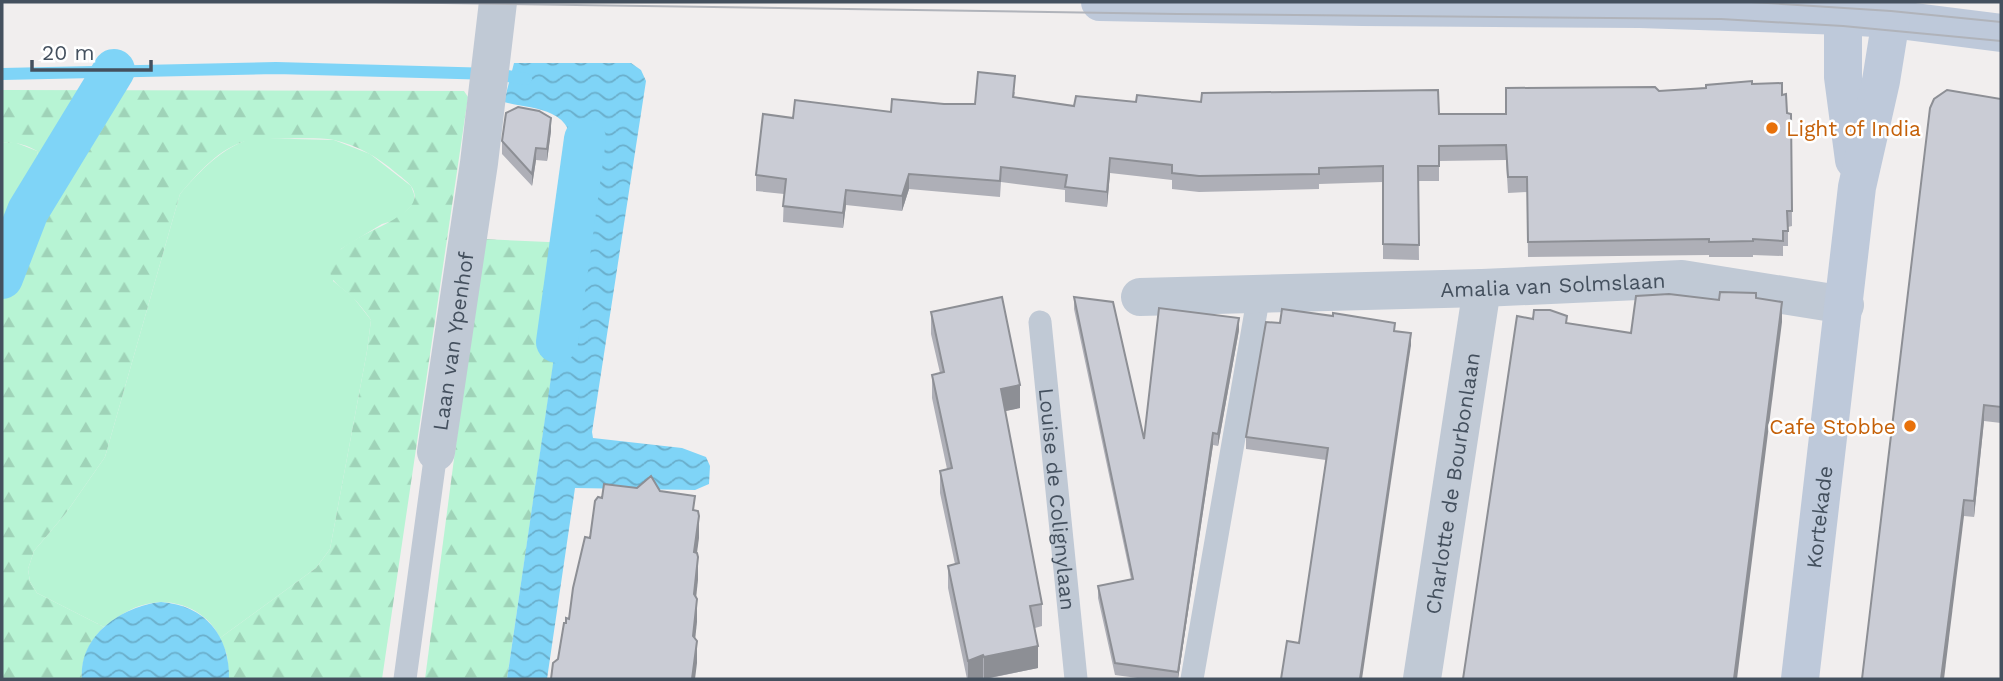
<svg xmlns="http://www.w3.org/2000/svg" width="2003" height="681" viewBox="0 0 2003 681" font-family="'Work Sans',sans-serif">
  <defs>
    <pattern id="forest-firs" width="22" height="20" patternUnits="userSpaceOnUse" patternTransform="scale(1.75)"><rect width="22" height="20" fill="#b7f4d4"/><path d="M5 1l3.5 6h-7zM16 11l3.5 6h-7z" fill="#9fd3b8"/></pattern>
    <pattern id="water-waves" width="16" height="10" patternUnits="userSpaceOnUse" patternTransform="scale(1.75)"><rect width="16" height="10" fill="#7fd4f7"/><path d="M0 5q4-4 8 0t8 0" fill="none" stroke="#6aaecb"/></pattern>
  </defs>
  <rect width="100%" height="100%" fill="#f1eeee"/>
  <g fill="#b7f4d4">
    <path d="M253 138 334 140 370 154 411 186 414 194V203L399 219 382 224 341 249 333 281 353 297 371 320 367 351 330 549 316 568 220 638C208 611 176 597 147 604 131 607 116 618 104 627L37 593 30 582 28 569 34 551 66 513 105 457 180 194C201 170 221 148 253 138Z"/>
    <path d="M14 142 37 151 40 163 2 285V143Z"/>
  </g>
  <g fill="url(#forest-firs)">
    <path d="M2 90 464 91 468 97 382 679H229L227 655 220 638 316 568 330 549 367 351 371 320C365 312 359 303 351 296 346 291 339 287 335 282 331 278 329 272 330 267 331 234 435 220 411 186 407 181 400 176 395 172 378 157 356 145 334 140 316 137 285 139 265 139 227 138 203 168 180 194L105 457 66 513 34 551 28 569 30 582 37 593 104 627C90 640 80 660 82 679H2V285L40 163 37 151C25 144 15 142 2 143Z"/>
    <path d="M483 239 571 243 507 679H425Z"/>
  </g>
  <g fill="url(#water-waves)">
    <path d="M514 63H631L641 70 646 81 592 432 593 438 682 448 706 457 710 466 709 484 695 490 575 488 547 679H507L577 199C575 173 581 126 552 114 538 107 519 106 504 102Z"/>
    <path d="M161 602C205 605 230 636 229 679H82C78 636 122 606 161 602Z"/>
  </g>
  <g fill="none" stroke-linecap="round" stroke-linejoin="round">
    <path stroke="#7fd4f7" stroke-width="12" d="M2 74 276 68 494 74 526 79"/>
    <g stroke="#7fd4f7" stroke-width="42">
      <path d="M2 278 28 211 114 70"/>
      <path d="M557 342 585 139"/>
    </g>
    <g stroke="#c0c9d5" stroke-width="23">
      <path id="s1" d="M1040 322 1076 679"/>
      <path d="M405 679 436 452"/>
      <path d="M1192 679 1259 294"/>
    </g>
    <g stroke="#c0c9d5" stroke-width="38">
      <path id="s2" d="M1140 297 1482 288 1682 279 1845 305"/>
      <path id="s3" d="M436 452 479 163 498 2"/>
      <path id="s4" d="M1422 679 1482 288"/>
    </g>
    <g stroke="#bec9da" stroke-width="38">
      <path d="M1100 2 1362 7 1640 9 1843 16 1891 19 2001 33"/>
      <path d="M1843 16V77L1854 160"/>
      <path id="s5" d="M1800 679 1857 187 1881 81 1891 19"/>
    </g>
    <g stroke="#b0b3ba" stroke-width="2">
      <path d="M375 2 1178 14 1721 19 1843 26 2001 41"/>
      <path d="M1751 2 1891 11 2001 22"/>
    </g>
  </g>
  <g fill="#aeafb7">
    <path d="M1752 84 1782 95 1787 113 1791 114 1792 226 1788 227V246H1783V256L1753 255V257H1709V255L1528 257 1527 192 1508 193 1506 160 1439 161V181H1418L1419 260 1383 259V182L1319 184V189L1199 192 1172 189V180L1110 173 1107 207 1065 202V190L1001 182 1000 197 909 189 902 211 846 205 843 228 783 222 784 194 756 191V175L793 118 891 112 944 104H975L1015 92 1014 97 1074 106 1136 102H1201L1439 114H1506L1659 91Z"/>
    <path d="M1934 99H2001V423L1984 421 1974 517 1964 516Z"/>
    <path d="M551 131 547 161 536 160 532 186 502 154V141Z"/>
    <path d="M1074 297 1144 439 1239 330 1218 446 1213 445 1178 679H1145L1115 675 1098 598V586L1131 579 1074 309Z"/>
    <path d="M931 312 1020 408 1005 411 1042 604V626L1035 628 1038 668 985 679H984L983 678 979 679H967L948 588V566L955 564 940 493V471L947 469 932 398V375L940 373 931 334Z"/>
    <path d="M1280 323 1395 331 1411 345 1299 643 1326 460 1246 449V437Z"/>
  </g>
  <g fill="#8d8f95">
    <path d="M551 118V131L547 161V149Z"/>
    <path d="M536 148V160L532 186V174Z"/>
    <path d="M1110 158V173L1107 207V192Z"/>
    <path d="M909 174V189L902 211V196Z"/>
    <path d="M846 190V205L843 228V213Z"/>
    <path d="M1782 302V322L1737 679H1734Z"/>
    <path d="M1239 318V330L1218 446V434Z"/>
    <path d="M1411 333V345L1362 679H1360Z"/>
    <path d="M1020 385V408L1001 412V389Z"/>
    <path d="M1984 405V421L1974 517V501Z"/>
    <path d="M1213 433V445L1178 679V672Z"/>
    <path d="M1964 500V516L1944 679H1941Z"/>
    <path d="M699 516V538L694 575V552Z"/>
    <path d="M698 557V580L694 617V594Z"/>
    <path d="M697 599V622L693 659V636Z"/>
    <path d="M697 641V663L695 679H692Z"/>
    <path d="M1038 646V668L984 679V657Z"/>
    <path d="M983 655V678L979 679H968V661Z"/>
  </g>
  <g fill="#caccd5" stroke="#8d8f95" stroke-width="2">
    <path d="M978 72 1015 76 1013 97 1074 106 1076 96 1136 102 1137 95 1201 102 1202 93 1438 90 1439 114H1506V88L1655 87 1659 91 1706 88V85L1752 81V84L1782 83V95L1786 94 1787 113 1791 114 1792 211H1787L1788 231H1783V241L1753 239V241L1709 242V239L1528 242 1527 177H1508L1506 145 1439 146V166H1418L1419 245 1383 244V166L1319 168V174L1199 176 1172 173V165L1110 158 1107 192 1065 187 1067 175 1001 167 1000 181 909 174 902 196 846 190 843 213 783 206 786 179 756 175 763 114 793 118 795 100 891 112 892 99 944 104H975Z"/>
    <path d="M1947 90 2001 99V407L1984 405 1974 501 1964 500 1941 679H1862L1930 108 1934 99Z"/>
    <path d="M518 107 539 111 551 118 547 149 536 148 532 174 502 141 506 113Z"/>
    <path d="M1720 292 1756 293V298L1782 302 1734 679H1463L1517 316 1533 319 1534 310H1550L1567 316 1566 323 1631 333 1636 296 1669 294 1719 300Z"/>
    <path d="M1002 297 1020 385 1001 389 1042 604 1030 606 1038 646 984 657 983 655 968 661 948 566 959 563 940 471 952 468 932 375 944 372 931 312Z"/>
    <path d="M1074 297 1113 302 1144 439 1159 308 1239 318 1218 434 1213 433 1178 672 1115 663 1098 586 1133 579Z"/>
    <path d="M1282 309 1333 316V313L1395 323 1394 331 1411 333 1360 679H1281L1287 641 1299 643 1328 448 1246 437 1266 322 1280 323Z"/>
    <path d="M651 476 660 491 695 496 693 510 698 511 699 516 694 552 697 553 698 557 694 594 697 599 693 636 697 641 692 679H551L553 663 558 659 564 623H566V618L569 619 573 588 585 537 590 538 595 501 598 497 602 498 604 484 637 488Z"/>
  </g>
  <g fill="#e8710a" stroke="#fff" stroke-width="2.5">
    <circle cx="1772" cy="128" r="7"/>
    <circle cx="1910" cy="426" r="7"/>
  </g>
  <g text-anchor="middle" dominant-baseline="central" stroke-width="5" stroke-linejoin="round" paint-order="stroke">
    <g font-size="21" fill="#c56008" stroke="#fff" text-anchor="start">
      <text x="1786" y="128">Light of India</text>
      <text x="1896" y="426" text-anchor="end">Cafe Stobbe</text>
    </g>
    <g font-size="21" fill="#44505e" stroke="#fff">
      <text stroke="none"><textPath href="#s2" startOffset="413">Amalia van Solmslaan</textPath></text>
      <text stroke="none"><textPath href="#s3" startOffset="112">Laan van Ypenhof</textPath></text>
      <text stroke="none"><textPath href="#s4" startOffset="198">Charlotte de Bourbonlaan</textPath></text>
      <text stroke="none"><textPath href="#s1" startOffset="178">Louise de Colignylaan</textPath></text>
      <text stroke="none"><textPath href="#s5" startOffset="163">Kortekade</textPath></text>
    </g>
  </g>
  <rect width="2003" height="681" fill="none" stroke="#44505e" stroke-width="7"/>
  <path d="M32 60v10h119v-10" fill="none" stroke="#44505e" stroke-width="3.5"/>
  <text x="42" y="60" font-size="21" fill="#44505e" stroke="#ffffff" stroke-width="5" paint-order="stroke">20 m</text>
</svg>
